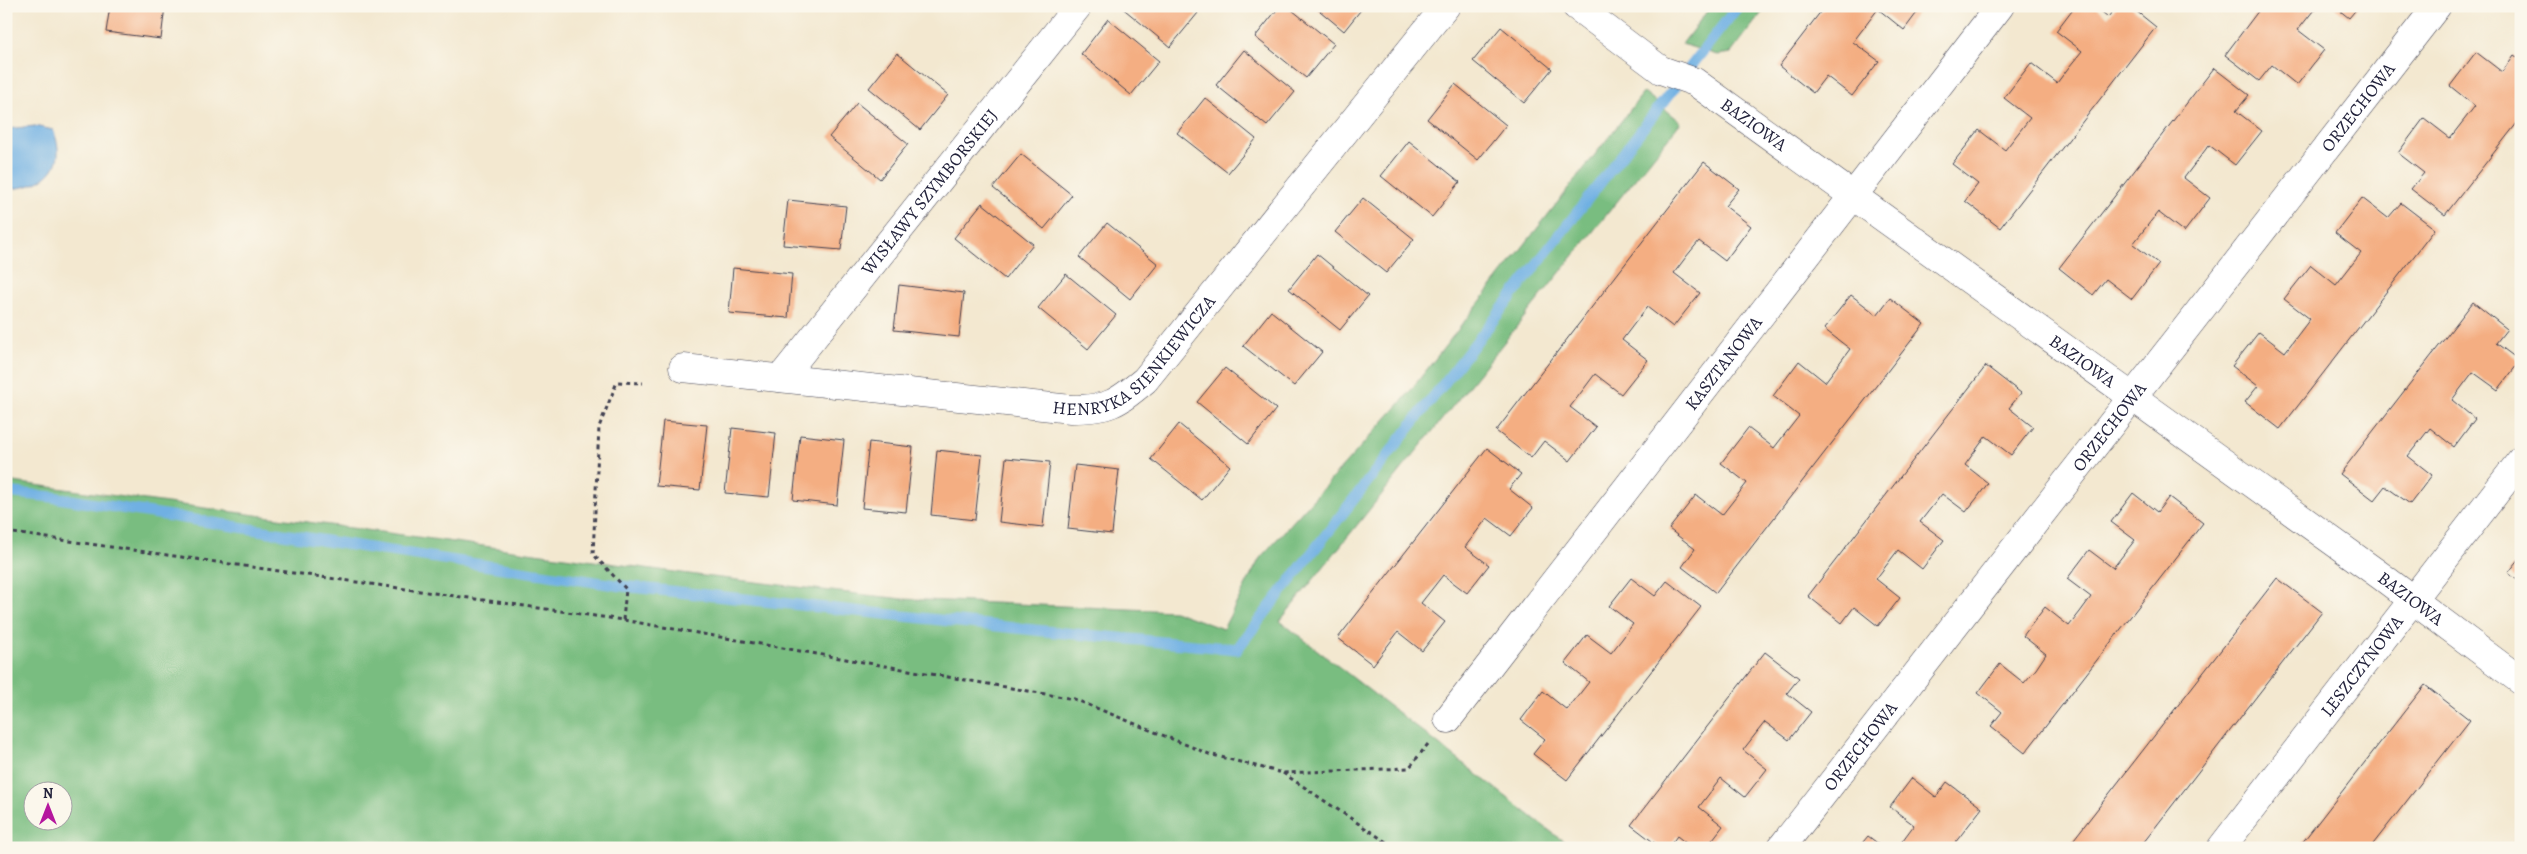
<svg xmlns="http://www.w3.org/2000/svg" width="2527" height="854" viewBox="0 0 2527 854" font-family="Alegreya,serif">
  <rect width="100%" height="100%" fill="#fbf7ec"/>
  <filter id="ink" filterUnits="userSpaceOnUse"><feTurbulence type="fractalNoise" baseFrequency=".02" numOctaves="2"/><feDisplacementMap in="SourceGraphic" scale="10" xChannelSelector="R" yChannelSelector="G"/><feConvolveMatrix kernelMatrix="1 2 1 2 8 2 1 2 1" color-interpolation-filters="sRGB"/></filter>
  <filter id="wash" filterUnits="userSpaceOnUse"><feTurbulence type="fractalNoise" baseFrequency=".0096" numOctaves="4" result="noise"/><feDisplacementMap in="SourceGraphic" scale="20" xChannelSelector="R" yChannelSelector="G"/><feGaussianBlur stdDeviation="1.12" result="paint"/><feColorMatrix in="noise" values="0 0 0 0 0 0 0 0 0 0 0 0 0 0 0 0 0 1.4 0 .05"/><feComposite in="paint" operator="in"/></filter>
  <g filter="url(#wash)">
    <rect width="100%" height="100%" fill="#f3e8d0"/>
    <g fill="#79bd80" stroke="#4e705e" fill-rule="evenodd">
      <path d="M1711 6H1767L1731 53 1717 55 1682 44Z"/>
      <path d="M1644 92 1681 122 1280 621 1572 848H6V481L704 576 840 592 903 599 1174 611 1223 629 1260 558 1403 400ZM32 792H62V822H32Z"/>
    </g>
    <path fill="#6fb0e3" stroke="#48698f" d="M35 126 53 130C70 169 42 188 6 189V129Z"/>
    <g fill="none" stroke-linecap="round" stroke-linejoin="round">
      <path stroke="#6fb0e3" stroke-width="11" d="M6 492 52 497 370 548 622 586 1044 631 1237 649 1738 6"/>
    </g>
    <g id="blocks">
      <g fill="#f4ae82">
        <path d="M110 6H165L161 39 106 32Z"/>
        <path d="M1120 6H1190L1198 13 1170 47Z"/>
        <path d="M1280 6H1287L1334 44 1306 78 1255 37Z"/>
        <path d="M1314 6H1364L1344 31Z"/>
        <path d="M1825 6H1922L1904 30 1878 9 1853 42 1879 61 1852 96 1826 76 1813 93 1779 66Z"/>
        <path d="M2075 6H2095L2108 17 2117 6H2130L2156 27 2000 228 1965 201 1978 184 1952 164 1979 130 2005 150 2030 118 2004 98 2031 63 2057 83 2069 67 2082 51 2056 31Z"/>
        <path d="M2262 6H2317L2298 30 2324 50 2297 85 2272 65 2259 81 2225 55Z"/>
        <path d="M2334 6H2359L2349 18Z"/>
        <path d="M1108 19 1159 61 1131 95 1081 54Z"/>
        <path d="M1501 27 1552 69 1524 103 1473 61Z"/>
        <path d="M1244 50 1295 92 1267 126 1216 85Z"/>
        <path d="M2476 52 2502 72 2514 55 2521 60V118L2445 215 2411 189 2424 173 2398 153 2424 118 2450 138 2475 106 2450 86Z"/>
        <path d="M897 53 948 95 920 130 869 88Z"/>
        <path d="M2214 68 2249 95 2236 111 2262 131 2235 165 2209 145 2184 178 2210 198 2184 232 2158 212 2133 244 2159 264 2132 299 2106 279 2093 295 2059 268Z"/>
        <path d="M1455 84 1506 125 1478 160 1427 119Z"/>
        <path d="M1205 98 1256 139 1228 173 1177 133Z"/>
        <path d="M857 103 908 144 880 179 829 137Z"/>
        <path d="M1409 141 1460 182 1432 217 1381 176Z"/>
        <path d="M1021 154 1072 195 1044 229 993 188Z"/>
        <path d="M1704 162 1739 189 1725 206 1751 226 1725 261 1699 241 1686 257 1674 273 1700 293 1673 327 1647 307 1622 340 1648 360 1621 394 1595 374 1583 390 1570 407 1596 427 1570 461 1544 441 1531 458 1496 431Z"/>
        <path d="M1363 198 1414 239 1386 273 1335 232Z"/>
        <path d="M2362 198 2388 218 2401 203 2435 229 2280 429 2245 402 2258 386 2232 366 2259 332 2285 352 2310 319 2284 299 2311 265 2336 285 2361 253 2335 233Z"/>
        <path d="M788 200 846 206 841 250 783 245Z"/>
        <path d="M982 203 1033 244 1005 279 954 238Z"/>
        <path d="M1107 223 1158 264 1130 299 1079 257Z"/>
        <path d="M1317 254 1368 296 1340 330 1289 289Z"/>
        <path d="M733 268 792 274 788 318 729 313Z"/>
        <path d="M1066 274 1116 315 1088 349 1038 308Z"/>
        <path d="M899 285 964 293 959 337 894 330Z"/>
        <path d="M1851 295 1877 315 1890 298 1924 324 1716 593 1682 567 1695 549 1669 529 1696 495 1722 515 1747 483 1721 463 1748 428 1774 448 1799 416 1773 396 1799 361 1825 382 1850 349 1824 329Z"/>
        <path d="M2473 302 2507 329 2496 343 2520 361 2498 390 2473 372 2452 400 2475 419 2454 447 2430 428 2408 456 2432 475 2410 504 2385 486 2374 500 2340 474Z"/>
        <path d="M1271 311 1322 352 1294 386 1243 346Z"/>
        <path d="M1986 366 2021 393 2009 408 2033 427 2011 455 1986 436 1965 465 1988 483 1977 498 1966 512 1942 494 1920 522 1944 540 1922 569 1898 550 1876 579 1900 598 1878 626 1854 607 1842 623 1808 596Z"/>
        <path d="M1225 368 1276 409 1248 444 1197 402Z"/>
        <path d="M663 421 707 425 700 490 656 486Z"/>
        <path d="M1179 424 1230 466 1202 500 1151 459Z"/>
        <path d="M732 428 776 433 769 497 725 493Z"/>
        <path d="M800 435 844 440 837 505 793 500Z"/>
        <path d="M869 442 913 447 906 512 862 508Z"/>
        <path d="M1487 448 1521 474 1509 489 1533 508 1511 536 1487 518 1465 547 1489 565 1467 593 1443 575 1421 603 1445 622 1422 651 1398 632 1373 665 1338 638Z"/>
        <path d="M937 450 982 455 975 520 931 515Z"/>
        <path d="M1006 458 1050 462 1043 527 999 522Z"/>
        <path d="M1075 465 1119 470 1112 534 1068 529Z"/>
        <path d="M2133 493 2157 512 2169 497 2203 523 2025 753 1991 726 2002 712 1978 693 2000 664 2024 683 2036 669 2046 654 2023 636 2045 607 2069 626 2080 612 2091 597 2067 579 2089 550 2113 568 2135 540 2111 522Z"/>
        <path d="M2521 557V583L2508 573Z"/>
        <path d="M1631 578 1655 596 1667 581 1701 607 1567 780 1533 754 1545 739 1521 720 1543 691 1567 710 1589 682 1565 663 1587 635 1611 653 1622 639 1633 624 1609 606Z"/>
        <path d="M2277 578 2322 612 2147 838 2139 848H2067Z"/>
        <path d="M1765 652 1799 678 1787 693 1811 712 1789 740 1765 722 1743 750 1767 769 1745 797 1721 778 1699 807 1723 826 1706 848H1692L1677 836 1668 848H1661L1631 825Z"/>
        <path d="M2425 685 2470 720 2399 811 2370 848H2298Z"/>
        <path d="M1912 778 1936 797 1947 782 1982 808 1951 848H1897L1914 825 1890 807Z"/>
        <path d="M1868 836 1884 848H1858Z"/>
      </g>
    </g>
  </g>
  <g filter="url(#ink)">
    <use href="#blocks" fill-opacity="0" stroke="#414051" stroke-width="1"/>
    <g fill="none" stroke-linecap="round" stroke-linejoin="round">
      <defs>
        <g id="minor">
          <path id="s1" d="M1576 6 1661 70 1695 82 2381 576 2521 681"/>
          <path id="s2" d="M683 368 1071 409C1109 409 1116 404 1145 380L1446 6"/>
          <path id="s3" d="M781 378 1078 6"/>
          <path id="s4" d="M1448 719 2000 6"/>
          <path id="s5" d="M1781 848 2437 6"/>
          <path id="s6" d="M2221 848 2521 460"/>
        </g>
      </defs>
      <use href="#minor" stroke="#414051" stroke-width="29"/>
      <g stroke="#414051" stroke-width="3" stroke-dasharray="4 4" stroke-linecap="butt">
        <path d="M6 532 623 620 1074 699 1209 754 1283 773 1409 768 1428 744"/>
        <path d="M623 620 626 589 593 554 599 427 617 382 643 383"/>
        <path d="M1283 773 1395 848"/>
      </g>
      <use href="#minor" stroke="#fff" stroke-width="28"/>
    </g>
  </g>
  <g text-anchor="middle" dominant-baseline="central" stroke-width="4" stroke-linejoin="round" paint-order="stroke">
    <g font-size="18" fill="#22223b" stroke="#fbf7ec">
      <text stroke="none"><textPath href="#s5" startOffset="939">ORZECHOWA</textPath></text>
      <text stroke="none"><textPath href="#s1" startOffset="215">BAZIOWA</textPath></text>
      <text stroke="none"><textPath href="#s3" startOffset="238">WISŁAWY SZYMBORSKIEJ</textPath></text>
      <text stroke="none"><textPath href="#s2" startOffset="475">HENRYKA SIENKIEWICZA</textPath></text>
      <text stroke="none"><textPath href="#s1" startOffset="620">BAZIOWA</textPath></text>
      <text stroke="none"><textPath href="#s4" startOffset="450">KASZTANOWA</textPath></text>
      <text stroke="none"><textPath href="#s5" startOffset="534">ORZECHOWA</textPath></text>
      <text stroke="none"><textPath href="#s1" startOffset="1025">BAZIOWA</textPath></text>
      <text stroke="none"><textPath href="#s6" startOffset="230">LESZCZYNOWA</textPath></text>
      <text stroke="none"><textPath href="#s5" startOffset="129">ORZECHOWA</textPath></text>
    </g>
  </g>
  <rect width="2527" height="854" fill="none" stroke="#fbf7ec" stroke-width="25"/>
  <g transform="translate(48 806)"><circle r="24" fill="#fbf7ec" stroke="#a4a2a5"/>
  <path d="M0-4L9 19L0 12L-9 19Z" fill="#b5179e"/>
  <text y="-8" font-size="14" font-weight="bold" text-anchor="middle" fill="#22223b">N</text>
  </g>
</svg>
